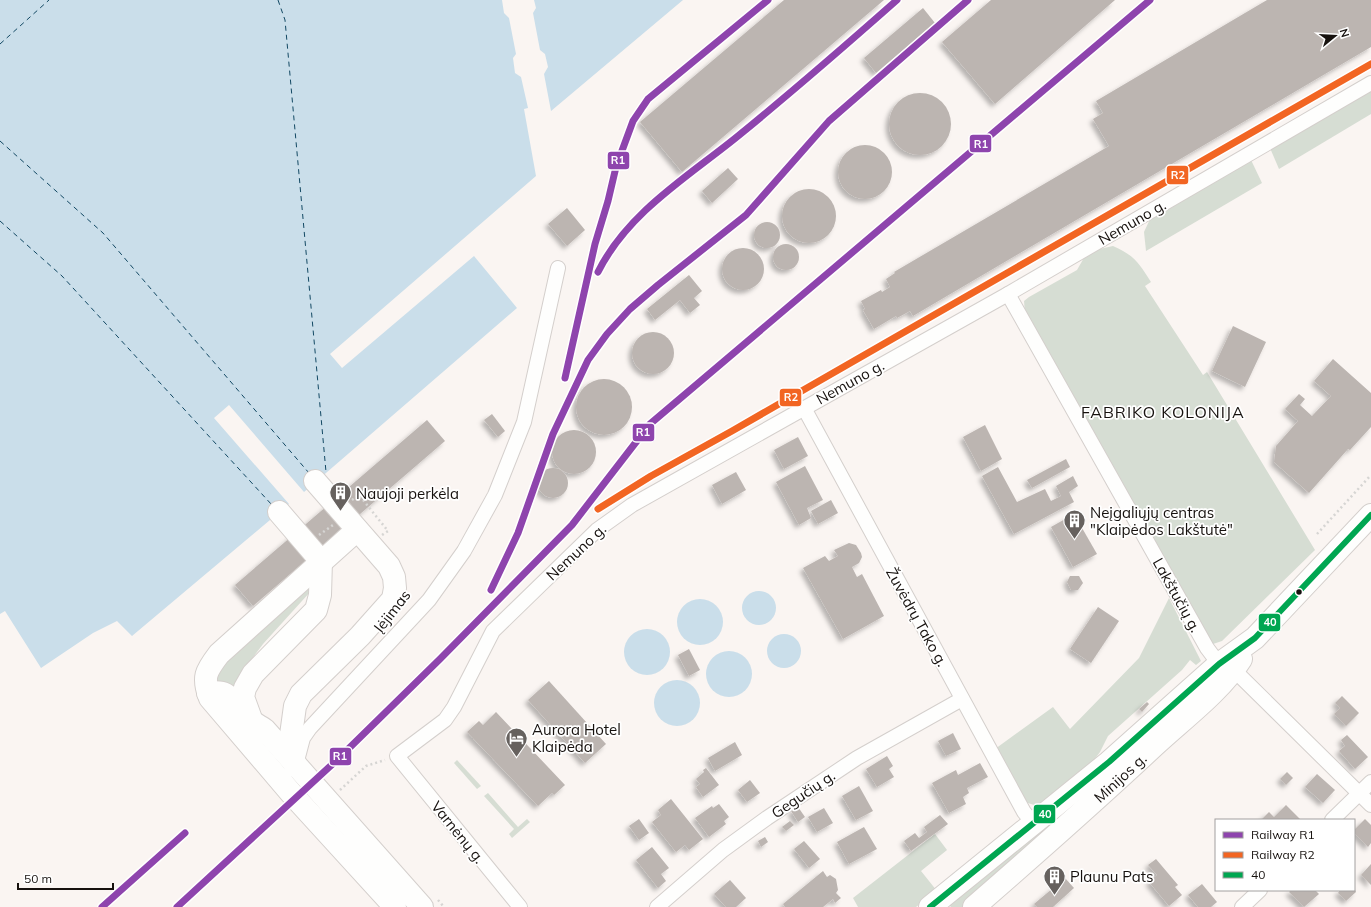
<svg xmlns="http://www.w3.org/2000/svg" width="1371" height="907" viewBox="0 0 1371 907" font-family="Mulish,sans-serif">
  <defs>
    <filter id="shadow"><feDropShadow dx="-3.5" dy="3.5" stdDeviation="2" flood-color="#0004"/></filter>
  </defs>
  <rect width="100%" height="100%" fill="#faf5f2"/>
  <g fill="#d6ddd3">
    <path d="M1371 91V114L1279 169 1270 148Z"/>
    <path d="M1251 160 1262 183 1146 251 1144 232 1151 217Z"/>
    <path d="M1113 246C1134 255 1139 263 1151 282L1145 286 1203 375 1207 372 1315 550 1222 641 1213 644 1207 639 1025 313 1024 301 1029 297 1077 270 1085 256 1095 250Z"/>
    <path d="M310 585 311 591 263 644 245 668 233 693 215 682 219 663Z"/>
    <path d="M1169 598 1201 661 1196 665 1190 660 1182 670 1108 736 1100 752 1091 764 1043 804 1037 806 1025 802 995 749 1053 707 1070 729 1139 658Z"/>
    <path d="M1195 694 963 907H951L949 905Z"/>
    <path d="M457 760 481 786 477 789 454 763Z"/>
    <path d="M488 793 518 827 527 819 530 822 512 838 509 834 514 829 484 796Z"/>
    <path d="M935 834 947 850 921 871 937 891 916 907H858L853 898Z"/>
  </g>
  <g fill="#cadeea">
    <path d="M0 0H502L504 13 509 18 516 54 513 58 515 73 521 77 528 108 524 109 536 176 330 354 342 368 474 256 517 308 304 492 229 405 214 418 289 504 132 636 117 621 93 633 41 668 5 611 0 614Z"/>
    <path d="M534 0H683L551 111 544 74 548 67 545 54 540 50 533 13 536 8Z"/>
    <circle cx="759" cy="608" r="17"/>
    <circle cx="700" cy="622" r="23"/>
    <circle cx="647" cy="652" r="23"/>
    <circle cx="784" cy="651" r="17"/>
    <circle cx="729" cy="674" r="23"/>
    <circle cx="677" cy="703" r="23"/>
  </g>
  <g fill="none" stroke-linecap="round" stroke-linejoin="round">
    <g stroke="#124863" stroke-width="1" stroke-dasharray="5 4" stroke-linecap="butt">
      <path d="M278 0 285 20 326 472"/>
      <path d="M0 44 49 0"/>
      <path d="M0 141 103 233 309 473"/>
      <path d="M0 221 62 276 272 505"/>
    </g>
  </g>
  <g fill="#bcb5b1" filter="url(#shadow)">
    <path d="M784 0H884L682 172 640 122Z"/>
    <path d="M991 0H1115L995 104 942 42Z"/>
    <path d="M1267 0H1371V47L913 316 910 311 897 318 896 316 874 329 863 310 865 309 861 301 881 290 882 292 890 287 886 279 895 273 894 272 1109 146 1093 119 1103 113 1096 101Z"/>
    <path d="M923 8 935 23 876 73 864 58Z"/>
    <circle cx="920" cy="124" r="31"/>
    <circle cx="865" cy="172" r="27"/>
    <path d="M728 168 738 179 712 203 702 191Z"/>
    <circle cx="809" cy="216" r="27"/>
    <path d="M567 208 585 230 567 246 548 224Z"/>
    <circle cx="767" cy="235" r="13"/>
    <circle cx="786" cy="257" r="13"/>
    <circle cx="743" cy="269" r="21"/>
    <path d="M689 275 702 291 694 298 700 305 690 313 680 300 655 320 647 309Z"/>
    <path d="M1233 326 1266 342 1245 387 1212 371Z"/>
    <circle cx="653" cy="353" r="21"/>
    <path d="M1333 359 1371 393V427L1350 450 1348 449 1309 493 1274 462 1276 446 1298 421 1285 409 1299 394 1305 399 1300 405 1312 416 1331 396 1314 381Z"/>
    <circle cx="604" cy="407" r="28"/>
    <path d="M492 414 505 431 498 437 484 420Z"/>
    <path d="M427 420 445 441 253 606 235 585Z"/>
    <path d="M985 425 1002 459 981 471 963 437Z"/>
    <circle cx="574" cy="452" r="22"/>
    <path d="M798 437 808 456 784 469 774 450Z"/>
    <path d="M1066 459 1070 467 1032 488 1027 480Z"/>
    <path d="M805 466 823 500 807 508 811 518 799 525 776 482Z"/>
    <path d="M998 467 1017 502 1045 489 1051 501 1061 496 1056 486 1073 476 1078 486 1069 492 1074 502 1014 534 982 476Z"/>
    <circle cx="553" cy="483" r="15"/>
    <path d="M736 472 746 490 722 504 712 485Z"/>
    <path d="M831 500 838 513 818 524 811 511Z"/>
    <path d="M1074 514 1097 554 1073 567 1051 527Z"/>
    <path d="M849 543 856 545 861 553 862 557 859 563 852 567 857 577 862 574 884 616 843 639 803 568 825 556 829 561 838 556 834 550Z"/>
    <path d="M1070 576H1079L1083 583 1078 590H1071L1067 582Z"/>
    <path d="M1098 607 1119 621 1091 663 1070 649Z"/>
    <path d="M689 649 700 670 689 676 678 655Z"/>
    <path d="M549 681 606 744 585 763 528 700Z"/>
    <path d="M1342 696 1359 713 1346 726 1334 714 1340 708 1335 703Z"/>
    <path d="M1147 702 1149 704 1142 712 1139 709Z"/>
    <path d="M496 712 565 785 554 795 552 793 538 806 467 732 479 721 483 725Z"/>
    <path d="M953 733 961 749 946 756 938 741Z"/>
    <path d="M1347 735 1368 757 1355 769 1339 751 1345 746 1341 740Z"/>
    <path d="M735 742 742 755 715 771 708 758Z"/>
    <path d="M887 756 893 766 889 769 894 777 877 787 866 769Z"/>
    <path d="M980 763 988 777 967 788 969 793 963 797 966 804 949 813 932 783 956 770 958 775Z"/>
    <path d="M706 768 719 785 703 797 696 787 700 784 696 779 704 772 703 770Z"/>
    <path d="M1287 772 1293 778 1286 785 1280 779Z"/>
    <path d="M1317 774 1335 790 1323 803 1305 787Z"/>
    <path d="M750 780 760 793 747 802 738 790Z"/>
    <path d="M859 786 873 811 856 820 842 796Z"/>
    <path d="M671 799 703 839 689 850 685 845 676 852 652 822 661 815 658 810Z"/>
    <path d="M719 804 729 817 724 821 726 824 709 837 695 818 712 806 713 808Z"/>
    <path d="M1286 805 1301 820H1261L1269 812 1274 817Z"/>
    <path d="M798 807 805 817 798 822 791 811Z"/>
    <path d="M824 808 833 823 817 832 808 817Z"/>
    <path d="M940 815 948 824 911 851 904 841 915 833 919 838 927 832 924 827Z"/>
    <path d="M639 819 649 833 639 840 629 826Z"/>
    <path d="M1365 819 1371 825V843L1368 847 1354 833V830Z"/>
    <path d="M790 821 794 825 786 831 782 827Z"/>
    <path d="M864 827 877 849 849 864 837 842Z"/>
    <path d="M765 837 768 842 761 847 758 841Z"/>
    <path d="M804 841 820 859 809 868 794 849Z"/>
    <path d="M652 847 669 868 661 874 666 881 658 888 636 860Z"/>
    <path d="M1156 859 1178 885 1175 887 1182 895 1169 906 1149 882 1157 875 1148 865Z"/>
    <path d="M1371 864V885L1361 875Z"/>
    <path d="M823 871 827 877 830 875 836 879 838 890 836 893 841 898 835 903 833 899 823 907H785L783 904Z"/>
    <path d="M1065 878 1074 888 1053 907H1037L1034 904Z"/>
    <path d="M730 880 746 898 736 907H726L714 894Z"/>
    <path d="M1202 884 1217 902 1211 907H1198L1188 895Z"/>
    <path d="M1291 890H1315L1319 894 1304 907 1289 892Z"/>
    <path d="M1340 890H1355L1356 892 1346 901 1338 893Z"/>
  </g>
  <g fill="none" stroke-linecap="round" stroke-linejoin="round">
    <defs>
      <g id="street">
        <path d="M1008 294 1207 648 1219 664"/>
        <path d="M804 408 1024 812 1034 824"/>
        <path d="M1234 670 1371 805"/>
        <path d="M298 757 303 738 310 728 429 600 464 551 495 495 524 422 558 268"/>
        <path d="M1332 820 1371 782"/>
        <path d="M520 907 397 756 445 720 454 707 493 631 597 530 632 505 1008 294 1371 83"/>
        <path d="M657 907 723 850 767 818 857 758 962 699"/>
        <path d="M1242 907 1260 890"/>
      </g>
      <g id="primary">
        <path d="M357 530 219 654C206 671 202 677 210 698L291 793 395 907"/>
        <path d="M208 693C233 689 229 702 244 716 250 721 258 725 265 730L422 907"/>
        <path d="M251 719 243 697 245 688 253 674 316 610 320 595 321 561 279 512"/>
        <path d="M295 766 291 735 295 706 301 694 360 636 393 599 395 588 394 577 389 566 315 481"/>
        <path d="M930 907 1109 762 1219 664 1255 638 1371 515"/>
        <path id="s1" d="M974 907C1035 854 1096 800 1155 745 1184 718 1220 692 1241 659"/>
      </g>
    </defs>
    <use href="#street" stroke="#d4cfcc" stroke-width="16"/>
    <use href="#primary" stroke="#d4cfcc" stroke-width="24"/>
    <g stroke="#d6d5d3" stroke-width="2.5" stroke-dasharray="2 3" stroke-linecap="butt">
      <path d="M352 500 359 495 388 531 382 535"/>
      <path d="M1317 534 1371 475"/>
      <path d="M319 535 333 525"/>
      <path d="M340 790 366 766 385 760"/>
      <path d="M438 900 444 907"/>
    </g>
    <use href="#street" stroke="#fefefd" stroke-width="14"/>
    <use href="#primary" stroke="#fefefd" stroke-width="22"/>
    <defs>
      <path id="bus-1" d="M930 907 1109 762 1219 664 1255 638 1371 515"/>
    </defs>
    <use href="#bus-1" stroke="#fff" stroke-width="9"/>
    <use href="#bus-1" stroke="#00a651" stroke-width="6"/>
    <defs>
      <g id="rail-1">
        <path d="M598 272C628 212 689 176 738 136 792 92 845 46 897 0"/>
        <path d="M565 378 595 244 608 201 616 167 633 121 648 99 768 0"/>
        <path d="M491 590 518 533 553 434 588 360 607 334 630 309 658 285 746 215 829 121 968 0"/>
        <path d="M102 907 185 833"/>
        <path d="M177 907 338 759 440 659 572 525 650 424 1150 0"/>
      </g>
      <path id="rail-2" d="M598 509 651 476 732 431 1371 64"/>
    </defs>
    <use href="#rail-1" stroke="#fff" stroke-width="10"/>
    <use href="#rail-2" stroke="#fff" stroke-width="10"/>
    <use href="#rail-1" stroke="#8e44ad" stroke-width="7"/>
    <use href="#rail-2" stroke="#f26522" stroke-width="7"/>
  </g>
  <defs>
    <symbol id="building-pin" viewBox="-11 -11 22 30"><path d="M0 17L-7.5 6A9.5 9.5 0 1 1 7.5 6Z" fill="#66615e" stroke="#fff"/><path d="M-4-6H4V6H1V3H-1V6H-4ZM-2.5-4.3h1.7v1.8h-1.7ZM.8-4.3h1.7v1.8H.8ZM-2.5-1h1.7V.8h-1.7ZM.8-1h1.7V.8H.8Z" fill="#fff"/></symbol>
    <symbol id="hotel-pin" viewBox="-11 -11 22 30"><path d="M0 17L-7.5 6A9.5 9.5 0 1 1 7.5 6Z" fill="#66615e" stroke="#fff"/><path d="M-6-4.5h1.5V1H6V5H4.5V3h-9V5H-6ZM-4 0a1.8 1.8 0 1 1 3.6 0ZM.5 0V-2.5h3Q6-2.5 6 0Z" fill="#fff"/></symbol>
  </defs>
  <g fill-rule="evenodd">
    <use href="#building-pin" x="328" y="480" width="25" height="34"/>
    <use href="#building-pin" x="1062" y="508" width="25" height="34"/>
    <use href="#hotel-pin" x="504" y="726" width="25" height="34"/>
    <use href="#building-pin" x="1042" y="864" width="25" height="34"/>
  </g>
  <circle fill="#16110e" stroke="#fff" stroke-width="1.5" cx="1299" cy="592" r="3.5"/>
  <g text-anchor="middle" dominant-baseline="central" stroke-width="3.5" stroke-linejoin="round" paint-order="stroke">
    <g font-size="15" fill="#16110e" stroke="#fff">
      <text transform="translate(1132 222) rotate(-30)">Nemuno g.</text>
      <text transform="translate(850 382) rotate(-29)">Nemuno g.</text>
      <text transform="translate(576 552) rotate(-43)">Nemuno g.</text>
      <text transform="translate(1177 595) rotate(61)">Lakštučių g.</text>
      <text transform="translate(392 611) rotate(-52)">Įėjimas</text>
      <text transform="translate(917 617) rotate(61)">Žuvėdrų Tako g.</text>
      <text stroke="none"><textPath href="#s1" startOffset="195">Minijos g.</textPath></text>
      <text transform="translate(803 794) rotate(-34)">Gegučių g.</text>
      <text transform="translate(458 832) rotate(51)">Varnėnų g.</text>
    </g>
    <g font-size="15" fill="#16110e" stroke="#fff" text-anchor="start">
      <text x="356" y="493">Naujoji perkėla</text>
      <text x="1090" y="512">Neįgaliųjų centras<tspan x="1090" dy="17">"Klaipėdos Lakštutė"</tspan></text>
      <text x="532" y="729">Aurora Hotel<tspan x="532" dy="17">Klaipėda</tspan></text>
      <text x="1070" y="876">Plaunu Pats</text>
    </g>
    <g font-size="16" letter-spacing="1" fill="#16110e" stroke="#fff">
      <text x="1163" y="412">FABRIKO KOLONIJA</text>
    </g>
  </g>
  <g stroke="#fff" stroke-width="1.5">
    <rect x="969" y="134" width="23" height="19" rx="4" fill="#8e44ad"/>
    <rect x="607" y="151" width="23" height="19" rx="4" fill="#8e44ad"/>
    <rect x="1166" y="165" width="23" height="20" rx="4" fill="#f26522"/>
    <rect x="779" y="388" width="23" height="19" rx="4" fill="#f26522"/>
    <rect x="632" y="423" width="23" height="19" rx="4" fill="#8e44ad"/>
    <rect x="1258" y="613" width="23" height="19" rx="4" fill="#00a651"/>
    <rect x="329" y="747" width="23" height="19" rx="4" fill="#8e44ad"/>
    <rect x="1033" y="804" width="23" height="20" rx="4" fill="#00a651"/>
  </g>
  <g font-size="11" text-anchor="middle" font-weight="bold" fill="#fff">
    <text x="981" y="148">R1</text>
    <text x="618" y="164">R1</text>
    <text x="1178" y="179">R2</text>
    <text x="791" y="401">R2</text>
    <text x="643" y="436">R1</text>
    <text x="1270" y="626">40</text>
    <text x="340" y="760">R1</text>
    <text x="1045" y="818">40</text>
  </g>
  <rect x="1215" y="819" width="140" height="72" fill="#ffffff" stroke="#a2a09f"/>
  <rect x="1223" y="832" width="20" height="6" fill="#8e44ad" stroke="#a2a09f"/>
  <text x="1251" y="839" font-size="12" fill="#16110e">Railway R1</text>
  <rect x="1223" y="852" width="20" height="6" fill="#f26522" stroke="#a2a09f"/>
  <text x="1251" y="859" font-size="12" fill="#16110e">Railway R2</text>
  <rect x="1223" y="872" width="20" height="6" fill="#00a651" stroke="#a2a09f"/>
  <text x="1251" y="879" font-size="12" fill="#16110e">40</text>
  <g transform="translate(1335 36) rotate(72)" stroke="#ffffff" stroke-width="3" paint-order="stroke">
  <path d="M0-3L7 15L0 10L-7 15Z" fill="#16110e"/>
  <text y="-6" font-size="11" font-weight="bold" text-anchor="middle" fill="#16110e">N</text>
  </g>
  <path d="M18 883v6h95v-6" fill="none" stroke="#16110e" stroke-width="2"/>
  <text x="24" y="883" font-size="12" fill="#16110e" stroke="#ffffff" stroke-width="3" paint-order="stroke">50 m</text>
</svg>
